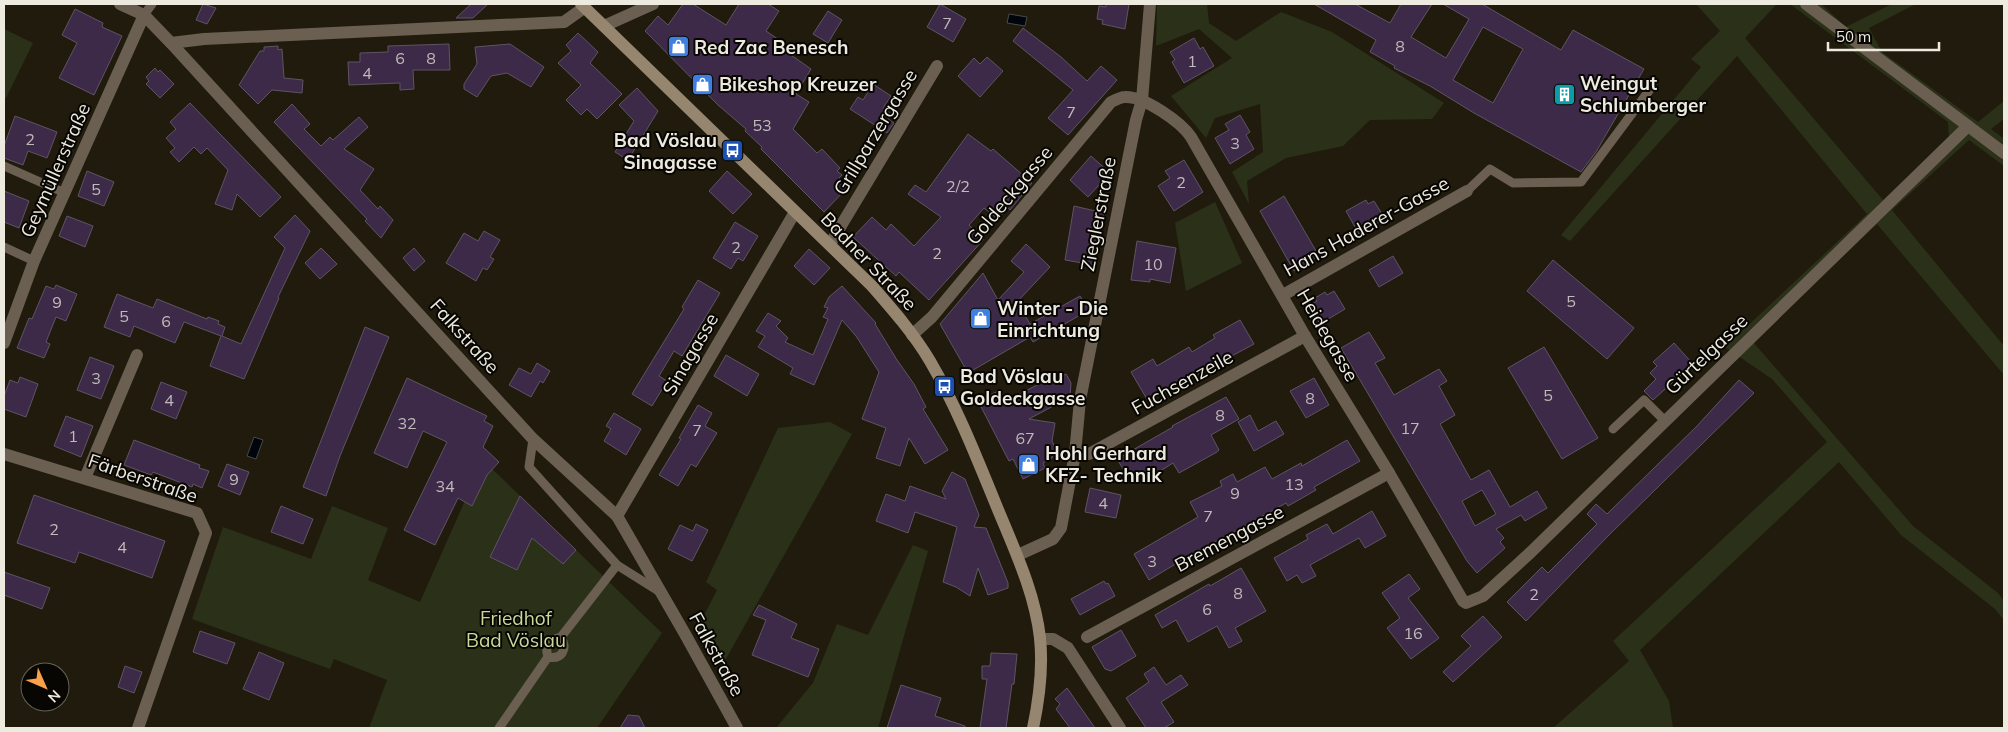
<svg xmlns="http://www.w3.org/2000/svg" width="2008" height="732" viewBox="0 0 2008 732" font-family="Mulish,sans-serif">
  <rect width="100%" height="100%" fill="#201b0c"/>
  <g fill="#2b3119">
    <path d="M1157 4H1207L1209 23 1236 41 1281 12 1332 32 1444 103 1432 119 1370 120 1343 146 1286 158 1247 181 1249 204 1232 172 1263 152 1260 104 1215 118 1206 138 1171 96 1232 58 1199 29 1156 46Z"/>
    <path d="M1696 4H1777L1745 38 1883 200 1949 139 1948 122 1790 4H1821L1846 27 1892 4H1916L1869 28 1882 52 1978 122 2004 101V119L1991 129 2004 139V166L1969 140 1892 210 2004 346V375L1877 224 1753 342 1913 526 1998 593 2004 601V620L1995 609 1901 535 1839 462 1640 650 1669 701 1673 728H1553L1629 661 1613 641 1827 442 1772 379 1725 347 1867 214 1737 56 1570 241 1561 235 1701 67 1691 59 1720 31Z"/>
    <path d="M4 29 33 43 6 98 4 97Z"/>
    <path d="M1215 202 1242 263 1186 291 1175 223Z"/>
    <path d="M830 422 852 434 722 666 696 631 717 590 706 582 778 428Z"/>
    <path d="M483 460 662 633 597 728H369L387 680 334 659 330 669 192 619 223 527 311 559 332 506 388 528 368 580 420 602Z"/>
    <path d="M913 545 928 551 878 728H776L813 683 837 624 868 635Z"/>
  </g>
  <g fill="#00050b" stroke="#474a4b">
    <path d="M1009 14 1027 17 1025 26 1007 23Z"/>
    <path d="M254 437 263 440 256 459 247 456Z"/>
  </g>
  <g fill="#3d2a48" stroke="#5e5464" fill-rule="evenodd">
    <path d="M203 4 216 8 207 24 196 20Z"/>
    <path d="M471 4H488L473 18H456Z"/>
    <path d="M683 4H693L726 25 739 4H768L779 11 766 31 794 50 791 55 811 69 796 94 809 102 793 129 817 153 822 149 840 168 837 171 842 175 839 178 848 187 824 212 761 149 762 147 745 131 746 129 718 105 645 31 658 16 668 25Z"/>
    <path d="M940 4 966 19 953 42 927 27Z"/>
    <path d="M1106 4H1129L1125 29 1102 24 1103 20 1097 19 1099 6 1106 7Z"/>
    <path d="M1314 4H1355L1390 23 1401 4H1432L1411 37 1446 58 1469 19 1443 4H1482L1561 50 1573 30 1644 69 1596 152 1581 172 1474 113 1430 86 1394 68 1395 66 1370 52 1376 40ZM1483 27 1523 49 1493 103 1453 80Z"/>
    <path d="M75 9 103 23 102 27 122 36 94 95 59 78 77 43 62 35Z"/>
    <path d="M828 11 842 20 828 43 813 34Z"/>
    <path d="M1023 28 1061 57 1087 81 1101 66 1117 80 1068 135 1048 118 1073 90 1013 41Z"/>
    <path d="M578 33 598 52 590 63 622 94 597 119 587 109 581 115 566 100 581 85 558 63 571 51 566 45Z"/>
    <path d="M1194 38 1200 49 1203 47 1214 66 1184 83 1172 62 1175 60 1170 52Z"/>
    <path d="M449 44 450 70H413L414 89 400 90V83L349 85 348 62H360V53L388 52V46Z"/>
    <path d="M510 44 544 67 531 87 507 73 491 76 477 97 464 89V84L477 64 475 47Z"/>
    <path d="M278 46V50L282 49 284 78 303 80 302 93 272 90 258 104 239 85 260 51H264V47Z"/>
    <path d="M987 57 1003 71 980 97 958 76 974 58 980 64Z"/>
    <path d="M155 68 158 72 160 70 174 84 160 98 146 84 149 81 146 77Z"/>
    <path d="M873 84 891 96 883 108 891 114 888 119 894 123 887 133 850 109 858 97 863 100Z"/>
    <path d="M637 88 658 111 628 160 615 152 634 121 619 105Z"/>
    <path d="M190 103 281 197 260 217 237 194 232 210 215 204 228 170 207 148 201 154 194 147 179 162 170 152 175 148 166 138 176 129 170 122Z"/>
    <path d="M292 104 310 124 304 129 321 146 330 137 333 140 359 117 368 127 344 149 374 169 360 190 378 209 380 206 393 220 381 238 365 221 367 219 274 122Z"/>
    <path d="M1240 115 1250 132 1246 135 1254 149 1230 164 1215 138 1229 130 1225 124Z"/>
    <path d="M15 116 57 132 47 158 28 151 23 165 4 158V146Z"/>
    <path d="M968 134 991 151 993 149 1032 183 1010 210 1008 208 998 219 984 208 969 225 984 239 929 300 899 272 896 276 853 237 872 217 886 230 891 224 914 246 941 217 908 194 915 185 926 192Z"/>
    <path d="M1091 156 1110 173 1088 197 1070 180Z"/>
    <path d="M1184 160 1203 192 1174 211 1158 186 1170 178 1165 171Z"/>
    <path d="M87 171 114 182 104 206 78 196Z"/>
    <path d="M727 171 752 194 733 214 709 191Z"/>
    <path d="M4 191 29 201 19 228 4 222Z"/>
    <path d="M1284 196 1319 256 1294 271 1260 211Z"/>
    <path d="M1366 200 1368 204 1374 201 1385 219 1359 234 1346 211Z"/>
    <path d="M1074 206 1104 213 1094 265 1065 260Z"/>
    <path d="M295 215 310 231 278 297 279 298 244 379 210 366 221 336 184 322 175 343 134 326 130 337 104 327 117 294 153 308 157 299 207 319 208 317 219 321 218 324 225 327 222 336 241 344 285 248 274 237Z"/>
    <path d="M67 216 93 226 85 247 59 236Z"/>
    <path d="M735 222 758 236 743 261 738 258 731 269 713 258Z"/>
    <path d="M484 231 500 240 490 257 494 259 487 270 483 268 476 281 446 263 464 233 478 241Z"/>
    <path d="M1137 241 1176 248 1170 283 1150 279V282L1131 280Z"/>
    <path d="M1026 244 1050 267 1017 302 1030 324 1080 296 1089 310 1033 342 1030 337 968 373 940 324 983 273 998 300 1024 272 1011 261Z"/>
    <path d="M321 248 337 264 320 279 305 263Z"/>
    <path d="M414 248 425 261 414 271 403 258Z"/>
    <path d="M809 249 830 268 814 285 794 266Z"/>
    <path d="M1393 256 1403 273 1379 287 1369 270Z"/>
    <path d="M1553 260 1634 328 1607 359 1527 291Z"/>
    <path d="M698 280 720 293 682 356 674 351 659 376 667 381 652 406 632 394 684 309 682 307Z"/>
    <path d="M56 285 77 294 66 321 56 317 46 342 50 344 44 358 17 348 29 318 32 319 46 286 54 289Z"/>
    <path d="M842 286 876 323 875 324 897 360 914 384 926 407 923 409 948 450 925 464 909 438 900 466 876 458 886 428 862 419 879 372 856 336 842 320 814 385 790 374 793 368 758 347 765 336 756 331 768 313 781 321 776 326 788 338 785 342 813 355 828 319 823 317 828 308 824 307 829 297Z"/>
    <path d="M1334 291 1345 309 1320 324 1309 306 1317 301 1315 298 1325 292 1327 295Z"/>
    <path d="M1240 320 1254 344 1148 401 1131 372 1153 359 1157 366 1189 347 1192 352 1215 338 1213 335Z"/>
    <path d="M365 327 389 337 340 456 326 496 303 487Z"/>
    <path d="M1369 332 1385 358 1375 363 1394 395 1439 369 1447 381 1439 386 1455 415 1440 424 1471 480 1489 470 1510 507 1537 491 1547 508 1525 521 1521 515 1496 529 1504 538 1500 542 1505 548 1477 573 1467 561 1341 348ZM1482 490 1496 514 1475 526 1462 501Z"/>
    <path d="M1674 343 1693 364 1653 400 1644 391 1656 379 1650 373 1657 366 1653 362Z"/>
    <path d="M1544 347 1598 438 1562 459 1508 368Z"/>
    <path d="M726 355 759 374 747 396 714 376Z"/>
    <path d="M90 357 114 366 101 399 77 390Z"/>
    <path d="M537 363 550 371 543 383 540 381 531 397 509 385 519 368 531 374Z"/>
    <path d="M1046 372 1051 382 1066 374 1071 383 1070 397 1029 419 1055 423 1052 441 1055 447 1052 458 1043 463 1045 468 1023 479 1013 459 1009 461 978 401 1000 390 1006 401 1039 384 1035 377Z"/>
    <path d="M20 377 38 384 26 417 4 409V396L10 380 18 383Z"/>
    <path d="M407 378 487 416 484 421 493 426 483 447 499 462 487 475 472 506 458 498 435 545 404 530 447 442 423 431 407 468 374 453Z"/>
    <path d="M1314 378 1329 405 1306 418 1290 391Z"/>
    <path d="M1739 380 1754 393 1608 536 1526 621 1507 602 1542 567 1548 573 1597 524 1587 514 1596 504 1607 514 1697 426Z"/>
    <path d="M161 382 187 392 176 419 151 409Z"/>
    <path d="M1226 397 1239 419 1211 435 1219 450 1217 452 1179 473 1173 463 1146 480 1140 470 1128 477 1117 459 1173 427 1172 426Z"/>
    <path d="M698 405 712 413 705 426 717 433 696 467 691 464 678 486 659 475 681 439 679 438Z"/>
    <path d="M614 413 641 429 626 455 604 441 611 429 606 426Z"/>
    <path d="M1250 415 1258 431 1276 421 1284 434 1254 451 1238 422Z"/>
    <path d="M66 416 93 426 81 457 54 446Z"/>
    <path d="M134 440 200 465 199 468 209 471 202 488 193 484 192 487 153 472 151 475 124 465Z"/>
    <path d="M1347 440 1360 461 1314 487 1316 490 1288 506 1286 503 1234 532 1197 551 1149 580 1134 554 1198 517 1190 502 1222 486 1220 481 1233 474 1237 482 1265 467 1272 479 1301 463 1302 466Z"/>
    <path d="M227 464 249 472 240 495 218 486Z"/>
    <path d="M952 472 965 479 979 515 974 527 986 528 1008 583V588L988 595 978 568 970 596 956 587 943 582 957 527 915 512 908 533 876 521 886 494 905 501 910 486 946 499 942 491Z"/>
    <path d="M1090 488 1121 495 1116 518 1085 512Z"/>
    <path d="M34 495 165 541 152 578 79 552 75 563 17 543Z"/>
    <path d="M520 496 576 550 563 564 532 538 517 570 490 557Z"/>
    <path d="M281 506 313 519 303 544 271 532Z"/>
    <path d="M1372 511 1386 536 1365 548 1359 538 1310 565 1316 576 1302 583 1297 575 1287 581 1274 558 1308 539 1306 535 1327 524 1333 534Z"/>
    <path d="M696 524 708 530 692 561 668 549 680 525 693 531Z"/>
    <path d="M1241 568 1266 611 1235 628 1242 641 1229 648 1217 626 1188 642 1176 620 1162 628 1155 615 1209 584 1210 586Z"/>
    <path d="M4 572 50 588 42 609 4 595Z"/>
    <path d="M1409 574 1420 589 1408 598 1439 638 1411 659 1387 628 1400 618 1382 593Z"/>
    <path d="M1104 581 1106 584 1108 583 1115 596 1080 615 1071 599Z"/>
    <path d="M759 605 797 624 791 638 819 649 808 677 752 655 766 620 753 615Z"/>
    <path d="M1483 616 1502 637 1453 682 1443 672 1471 646 1461 636Z"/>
    <path d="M1121 630 1136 656 1111 671 1105 669 1092 647Z"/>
    <path d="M200 631 235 643 227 664 193 652Z"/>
    <path d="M259 652 284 663 269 700 243 689Z"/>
    <path d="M991 653 1017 654 1014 684H1012L1006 728H980L987 679H982V666H990Z"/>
    <path d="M125 666 142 672 134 693 118 687Z"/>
    <path d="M1154 667 1166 685 1181 675 1188 685 1161 702 1174 722 1164 728H1146L1126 698 1149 682 1144 674Z"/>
    <path d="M901 685 941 698 935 716 965 726V728H887Z"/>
    <path d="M1067 688 1095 728H1070L1056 709 1060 704 1055 699Z"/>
    <path d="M628 715 639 716 645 728H620Z"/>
  </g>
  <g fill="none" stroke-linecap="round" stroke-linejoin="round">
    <g stroke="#6a5f51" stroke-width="9">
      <path d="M144 15 152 4"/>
      <path d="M4 166 65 193"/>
      <path d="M1467 191 1490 169 1513 183 1581 182 1651 88"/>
      <path d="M4 247 34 261"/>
      <path d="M1613 429 1644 400 1665 421"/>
      <path d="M533 439 529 467 617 565 660 592"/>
      <path d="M548 657C544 645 550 640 561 637L617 565"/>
      <path d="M548 657C562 660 568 649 561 637"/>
      <path d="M499 728 548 657"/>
    </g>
    <g stroke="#6a5f51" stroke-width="12">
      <path d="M120 4 144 15 171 43 533 439 617 516 685 634 737 728"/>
      <path d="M1806 4 2004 153"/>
      <path d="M604 26 653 4"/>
      <path d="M171 43 204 39 564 22 585 7"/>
      <path d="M830 244 937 66"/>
      <path d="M1283 295 1467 191"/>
      <path d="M912 335 932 317 1111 102C1115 100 1121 97 1125 97 1144 96 1181 122 1191 137L1305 336 1389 473 1463 601 1466 603 1483 596 1531 552 1968 126"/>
      <path d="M4 343 34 261 144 15"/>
      <path d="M4 454 197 513 206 533 138 728"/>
      <path d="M1075 454H1089L1305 336"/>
      <path d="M85 478 137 355"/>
      <path d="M617 516 795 212"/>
      <path d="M1018 555 1053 539 1061 528 1075 454 1080 400 1136 120 1142 100 1150 4"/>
      <path d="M1087 637 1389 473"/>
      <path d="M1040 639H1053L1068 648 1120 728"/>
    </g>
    <path stroke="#97866f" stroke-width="12" d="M581 4 872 286C893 310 914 334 930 361 958 409 978 461 999 512 1016 553 1035 594 1040 638 1043 667 1039 700 1033 728"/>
  </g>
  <defs>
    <symbol id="shop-square" viewBox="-11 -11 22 22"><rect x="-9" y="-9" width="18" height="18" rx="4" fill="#3f7fe0" stroke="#080602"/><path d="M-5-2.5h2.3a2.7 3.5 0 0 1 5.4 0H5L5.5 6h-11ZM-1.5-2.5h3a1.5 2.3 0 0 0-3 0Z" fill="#fff"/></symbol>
    <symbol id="building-square" viewBox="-11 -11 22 22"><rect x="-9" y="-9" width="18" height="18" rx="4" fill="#0f9aa8" stroke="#080602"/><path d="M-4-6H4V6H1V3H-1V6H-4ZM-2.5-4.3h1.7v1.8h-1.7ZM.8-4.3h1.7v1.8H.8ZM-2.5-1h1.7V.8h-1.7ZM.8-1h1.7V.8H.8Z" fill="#fff"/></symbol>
    <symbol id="bus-square" viewBox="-11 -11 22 22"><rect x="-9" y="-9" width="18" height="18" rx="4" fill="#1a4fb4" stroke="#080602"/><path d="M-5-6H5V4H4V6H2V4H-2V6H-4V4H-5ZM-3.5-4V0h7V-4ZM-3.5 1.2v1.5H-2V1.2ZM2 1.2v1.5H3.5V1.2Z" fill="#fff"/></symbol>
  </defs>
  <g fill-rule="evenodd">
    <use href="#shop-square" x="666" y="34" width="25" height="25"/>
    <use href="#shop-square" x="690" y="72" width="25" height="25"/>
    <use href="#building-square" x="1552" y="82" width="25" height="25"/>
    <use href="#bus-square" x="720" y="138" width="25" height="25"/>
    <use href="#shop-square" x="968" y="306" width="25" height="25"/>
    <use href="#bus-square" x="932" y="374" width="25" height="25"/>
    <use href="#shop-square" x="1016" y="452" width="25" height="25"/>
  </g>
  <g text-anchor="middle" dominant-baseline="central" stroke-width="4" stroke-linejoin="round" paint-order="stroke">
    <g font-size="16" fill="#c1baba">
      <text x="947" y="23">7</text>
      <text x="1400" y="46">8</text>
      <text x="400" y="58">6</text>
      <text x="431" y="58">8</text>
      <text x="1192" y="61">1</text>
      <text x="367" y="73">4</text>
      <text x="1071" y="112">7</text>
      <text x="762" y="125">53</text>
      <text x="30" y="139">2</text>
      <text x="1235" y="143">3</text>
      <text x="1181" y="182">2</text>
      <text x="958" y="186">2/2</text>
      <text x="96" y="189">5</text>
      <text x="736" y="247">2</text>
      <text x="937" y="253">2</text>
      <text x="1153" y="264">10</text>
      <text x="1571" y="301">5</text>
      <text x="57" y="302">9</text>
      <text x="124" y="316">5</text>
      <text x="166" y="321">6</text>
      <text x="96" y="378">3</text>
      <text x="1548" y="395">5</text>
      <text x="1310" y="398">8</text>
      <text x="169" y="400">4</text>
      <text x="1220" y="415">8</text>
      <text x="407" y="423">32</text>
      <text x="1410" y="428">17</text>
      <text x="697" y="430">7</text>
      <text x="73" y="436">1</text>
      <text x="1025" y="438">67</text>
      <text x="234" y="479">9</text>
      <text x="1294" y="484">13</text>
      <text x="445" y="486">34</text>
      <text x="1235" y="493">9</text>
      <text x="1103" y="503">4</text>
      <text x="1208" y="516">7</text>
      <text x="54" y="529">2</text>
      <text x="122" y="547">4</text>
      <text x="1152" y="561">3</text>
      <text x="1238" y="593">8</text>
      <text x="1534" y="594">2</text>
      <text x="1207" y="609">6</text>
      <text x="1413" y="633">16</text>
    </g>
    <g font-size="19" font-weight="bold" fill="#edeae0" stroke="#080602" text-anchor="start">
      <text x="694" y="47">Red Zac Benesch</text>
      <text x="1580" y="83">Weingut<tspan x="1580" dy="22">Schlumberger</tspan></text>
      <text x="719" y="84">Bikeshop Kreuzer</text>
      <text x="717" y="140" text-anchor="end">Bad Vöslau<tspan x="717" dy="22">Sinagasse</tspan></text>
      <text x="997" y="308">Winter - Die<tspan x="997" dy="22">Einrichtung</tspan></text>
      <text x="960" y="376">Bad Vöslau<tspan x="960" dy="22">Goldeckgasse</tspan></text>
      <text x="1045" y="453">Hohl Gerhard<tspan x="1045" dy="22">KFZ- Technik</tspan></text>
    </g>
    <g font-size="19" fill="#edeae0" stroke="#080602">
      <text transform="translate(875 132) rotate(-59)">Grillparzergasse</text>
      <text transform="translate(55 170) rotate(-66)">Geymüllerstraße</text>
      <text transform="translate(1009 195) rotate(-50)">Goldeckgasse</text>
      <text transform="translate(1098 214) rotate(-79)">Zieglerstraße</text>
      <text transform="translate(1366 226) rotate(-29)">Hans Haderer-Gasse</text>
      <text transform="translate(869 261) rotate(46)">Badner Straße</text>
      <text transform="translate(1328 335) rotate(60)">Heidegasse</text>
      <text transform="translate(465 336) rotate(48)">Falkstraße</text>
      <text transform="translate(690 354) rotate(-60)">Sinagasse</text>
      <text transform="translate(1706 354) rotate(-44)">Gürtelgasse</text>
      <text transform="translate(1182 382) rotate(-29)">Fuchsenzeile</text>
      <text transform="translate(143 478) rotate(19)">Färberstraße</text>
      <text transform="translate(1229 538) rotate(-28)">Bremengasse</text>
      <text transform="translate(717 654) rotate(61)">Falkstraße</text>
    </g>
    <g font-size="19" fill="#c8d998" stroke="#080602">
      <text x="516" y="618">Friedhof<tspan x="516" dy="22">Bad Vöslau</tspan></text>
    </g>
  </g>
  <rect width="2008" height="732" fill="none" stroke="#edeae0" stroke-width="10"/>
  <g transform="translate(45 687) rotate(135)"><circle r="24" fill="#080602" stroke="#64615b"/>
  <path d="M0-4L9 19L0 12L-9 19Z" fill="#f9a04d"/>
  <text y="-8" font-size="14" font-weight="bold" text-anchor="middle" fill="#edeae0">N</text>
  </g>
  <path d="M1828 42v8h111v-8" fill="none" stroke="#edeae0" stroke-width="2.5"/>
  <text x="1836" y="42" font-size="15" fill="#edeae0" stroke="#080602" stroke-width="4" paint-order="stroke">50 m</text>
</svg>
